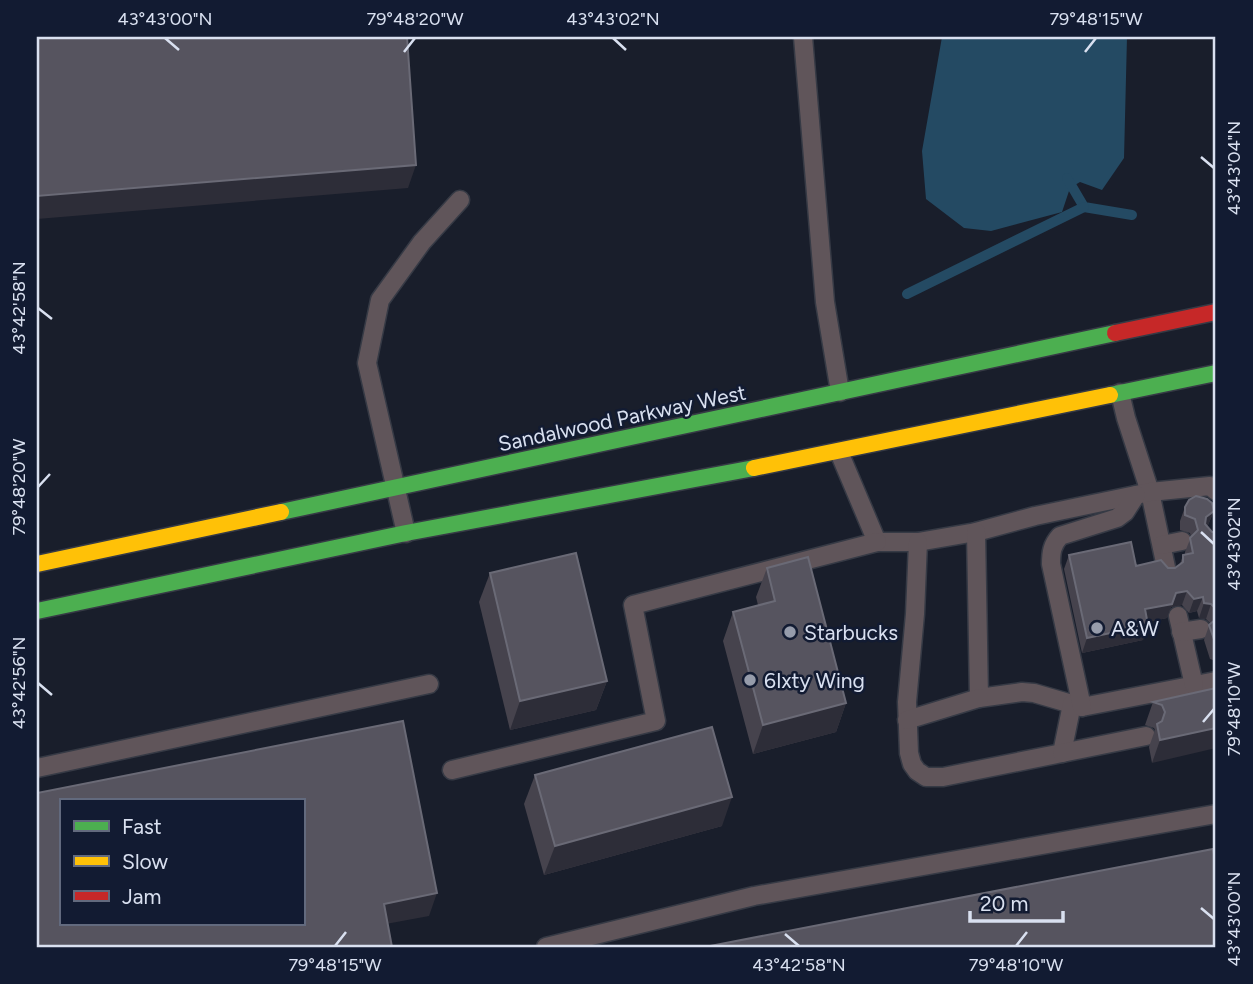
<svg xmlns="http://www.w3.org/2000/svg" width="1253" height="984" viewBox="0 0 1253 984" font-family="Figtree,sans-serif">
  <rect width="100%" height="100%" fill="#191e2b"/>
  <path fill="#244a63" d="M942 37H1127L1124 158 1102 190 1080 182 1070 188 1062 212 991 231 964 228 926 199 922 151Z"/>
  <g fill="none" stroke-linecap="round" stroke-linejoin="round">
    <g stroke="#244a63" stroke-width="10">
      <path d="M1067 178 1084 207 1132 215"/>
      <path d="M907 294 1084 207"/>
    </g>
    <defs>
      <g id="lane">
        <path d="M803 37 825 302 840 392"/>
        <path d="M1120 393 1126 418 1150 492 1167 572"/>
        <path d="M839 452 877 542H918L976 532 1035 516 1150 492 1210 486 1216 491"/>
        <path d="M976 532 979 698 1022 692 1034 693 1082 707 1216 681"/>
        <path d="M406 533 367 363 380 300 422 242 460 200"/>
        <path d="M918 542 915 614 907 702 909 753 912 764 917 771 926 777H943L1062 753 1072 704"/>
        <path d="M1162 545 1182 541"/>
        <path d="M1178 616 1194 685"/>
        <path d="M1181 632 1201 629"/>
        <path d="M1082 707 1051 564C1051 552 1052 545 1060 536L1117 518 1125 512 1136 495"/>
        <path d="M907 720 979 698"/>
        <path d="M1062 753 1146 736"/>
        <path d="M37 768 429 684"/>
        <path d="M452 770 656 721 633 605 877 542"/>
        <path d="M546 947 754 896 1216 814"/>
      </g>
      <g id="fast">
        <path d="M1110 395 1216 373"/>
        <path d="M281 512 1115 333"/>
        <path d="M37 611 406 533 754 468"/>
      </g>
      <g id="slow">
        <path d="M754 468 1110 395"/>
        <path d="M37 564 281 512"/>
      </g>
      <path id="jam" d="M1115 333 1216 312"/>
    </defs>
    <use href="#lane" stroke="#363a45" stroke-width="21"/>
    <use href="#fast" stroke="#363a45" stroke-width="19"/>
    <use href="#slow" stroke="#363a45" stroke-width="19"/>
    <use href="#jam" stroke="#363a45" stroke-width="19"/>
    <use href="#lane" stroke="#60555a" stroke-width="18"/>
    <use href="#fast" stroke="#4caf50" stroke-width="16"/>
    <use href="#slow" stroke="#ffc107" stroke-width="16"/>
    <use href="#jam" stroke="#c62828" stroke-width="16"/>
  </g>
  <g fill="#46434d">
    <path d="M1185 507 1214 511 1208 525 1207 526 1212 532H1216V661L1210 659 1204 640 1210 623 1206 619 1199 618 1197 611 1189 613 1182 605 1171 607 1167 618 1147 622 1143 640 1082 653 1064 569 1069 555 1136 566 1175 568 1180 564 1183 555H1185V552L1191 537 1190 533 1180 530V521Z"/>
    <path d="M767 568 846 703 836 732 753 754 723 641 733 612 758 605 756 597Z"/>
    <path d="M490 573 607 681 596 710 510 730 479 602Z"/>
    <path d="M1216 688 1152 763 1149 747 1155 730 1154 728 1145 725 1153 702Z"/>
    <path d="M535 775 722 826 544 875 524 804Z"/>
  </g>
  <g fill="#2d2d38">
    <path d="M416 165 408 188 37 219V196Z"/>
    <path d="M1214 511 1208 525 1201 532 1206 517Z"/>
    <path d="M1187 591 1182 605 1171 607 1176 593Z"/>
    <path d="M1203 597 1197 611 1189 613 1194 599Z"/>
    <path d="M1204 603 1211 604 1206 619 1199 618Z"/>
    <path d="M1172 604 1167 618 1139 624 1145 609Z"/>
    <path d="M1148 625 1143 640 1082 653 1087 638Z"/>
    <path d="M607 681 596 710 510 730 520 701Z"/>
    <path d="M846 703 836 732 753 754 763 725Z"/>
    <path d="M1216 728V748L1152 763 1160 740Z"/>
    <path d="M732 797 722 826 544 875 555 846Z"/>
    <path d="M437 893 429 916 375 926 384 904Z"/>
  </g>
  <g fill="#56545f" stroke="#6a6a76" stroke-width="2" fill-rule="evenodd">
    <path d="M37 37H407L416 165 37 196Z"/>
    <path d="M1196 496 1207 499 1212 503 1214 511 1206 517 1205 524 1212 532H1216V613L1215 608 1211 604 1204 603 1203 597 1194 599 1187 591 1176 593 1172 604 1145 609 1148 625 1087 638 1069 555 1131 542 1136 566 1161 560 1168 568H1175L1183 562V555L1193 553 1190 538 1198 530 1195 519 1185 515V507L1189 500Z"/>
    <path d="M576 553 607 681 520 701 490 573Z"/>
    <path d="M808 557 846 703 763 725 733 612 775 601 767 568Z"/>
    <path d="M1216 619V645L1209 625Z"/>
    <path d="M1216 688V728L1160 740 1157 724 1162 721 1165 712 1162 705 1153 702Z"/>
    <path d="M403 721 437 893 384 904 392 947H37V793ZM61 800H303V923H61Z"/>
    <path d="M712 727 732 797 555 846 535 775Z"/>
    <path d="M1213 849 1216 865V947H705Z"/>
  </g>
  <path fill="none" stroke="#d9e0f0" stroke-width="2.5" d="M165 38 179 50M613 38 626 50M404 52 415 38M1085 52 1096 38M1201 157 1214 168M38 308 52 319M38 487 50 474M1201 532 1214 544M38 683 52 695M1203 722 1214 709M1201 908 1214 919M785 934 799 946M335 946 346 932M1016 946 1027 932"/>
  <g fill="#969cab" stroke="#121b32" stroke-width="2.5">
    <circle cx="1097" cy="628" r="7"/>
    <circle cx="790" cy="632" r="7"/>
    <circle cx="750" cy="680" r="7"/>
  </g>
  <g text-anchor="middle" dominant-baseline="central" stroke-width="5" stroke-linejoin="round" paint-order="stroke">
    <g font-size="21" fill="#d9e0f0" stroke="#121b32">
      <text transform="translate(622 418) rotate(-12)">Sandalwood Parkway West</text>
    </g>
    <g font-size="21" fill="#d9e0f0" stroke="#121b32" text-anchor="start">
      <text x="1111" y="628">A&amp;W</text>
      <text x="804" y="632">Starbucks</text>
      <text x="764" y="680">6Ixty Wing</text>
    </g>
  </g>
  <rect width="1253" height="984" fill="none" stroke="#121b32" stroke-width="77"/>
  <rect x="60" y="799" width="245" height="126" fill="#121b32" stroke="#626a7e" stroke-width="2"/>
  <rect x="74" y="821" width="35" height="10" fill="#4caf50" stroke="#626a7e" stroke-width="2"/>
  <text x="122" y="834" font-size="21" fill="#d9e0f0">Fast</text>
  <rect x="74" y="856" width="35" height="10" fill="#ffc107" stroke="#626a7e" stroke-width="2"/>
  <text x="122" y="869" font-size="21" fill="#d9e0f0">Slow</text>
  <rect x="74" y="891" width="35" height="10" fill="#c62828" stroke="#626a7e" stroke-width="2"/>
  <text x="122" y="904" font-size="21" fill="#d9e0f0">Jam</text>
  <path d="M970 911v10h93v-10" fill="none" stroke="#d9e0f0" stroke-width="3.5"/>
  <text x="980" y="911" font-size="21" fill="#d9e0f0" stroke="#121b32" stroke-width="5" paint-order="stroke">20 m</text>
  <rect x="38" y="38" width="1176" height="908" fill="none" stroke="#d9e0f0" stroke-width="2.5"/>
  <g font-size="18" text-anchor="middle" fill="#d9e0f0">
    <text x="165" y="25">43°43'00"N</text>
    <text x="415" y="25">79°48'20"W</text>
    <text x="613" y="25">43°43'02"N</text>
    <text x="1096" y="25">79°48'15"W</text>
    <text transform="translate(1234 168) rotate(-90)" y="6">43°43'04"N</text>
    <text transform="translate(19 308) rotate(-90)" y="6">43°42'58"N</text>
    <text transform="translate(19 487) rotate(-90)" y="6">79°48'20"W</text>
    <text transform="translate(1234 544) rotate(-90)" y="6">43°43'02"N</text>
    <text transform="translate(19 683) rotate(-90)" y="6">43°42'56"N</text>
    <text transform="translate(1234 709) rotate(-90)" y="6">79°48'10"W</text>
    <text transform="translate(1234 919) rotate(-90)" y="6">43°43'00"N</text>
    <text x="335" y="971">79°48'15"W</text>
    <text x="799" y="971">43°42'58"N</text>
    <text x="1016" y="971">79°48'10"W</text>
  </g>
</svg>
